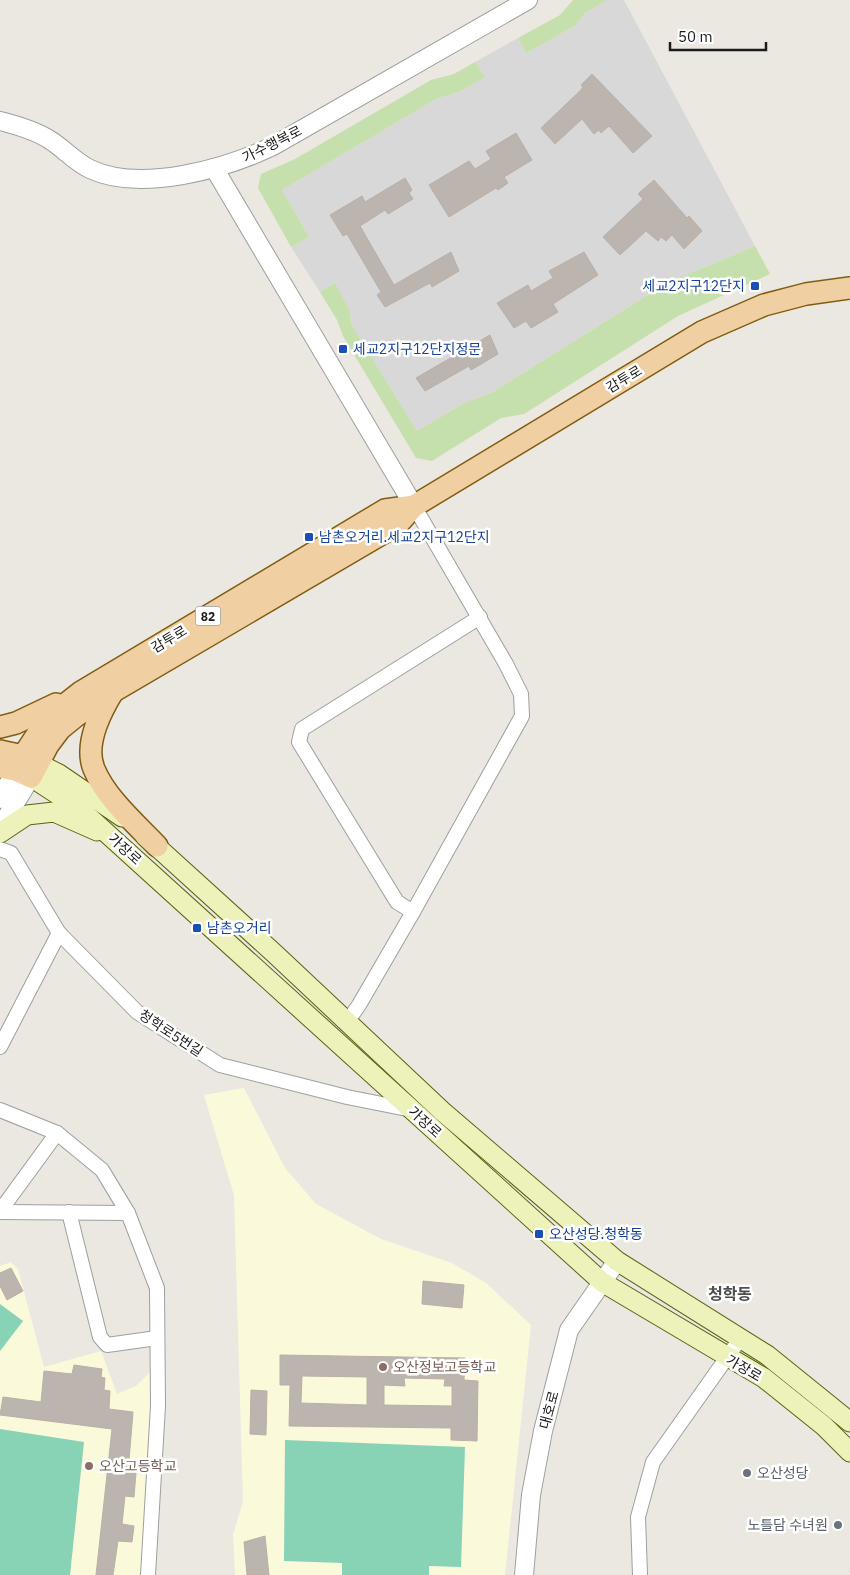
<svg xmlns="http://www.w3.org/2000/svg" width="850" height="1575" viewBox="0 0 850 1575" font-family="'IBM Plex Sans','Noto Sans KR',sans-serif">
  <rect width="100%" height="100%" fill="#ebe8e1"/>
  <path fill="#d9d8d8" d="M607 0H624L755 246 667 283 491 393 464 403 417 431 351 324 350 311 335 284 320 292 291 247 309 237 282 190 436 99 459 92 484 77 475 62 518 38 526 53 575 26 585 13Z"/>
  <g fill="#fafadb">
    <path d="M244 1088 285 1168 316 1204 381 1239 452 1263 486 1283 531 1325 505 1575H235L233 1535 243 1501 234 1195 204 1095Z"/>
    <path d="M11 1262 18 1269 44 1367 101 1351 117 1394 136 1386 151 1371 152 1453 143 1575H0V1266Z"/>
  </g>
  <g fill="#c5e0ac">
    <path d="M573 0H607L585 13 575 26 526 53 518 38 560 15Z"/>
    <path d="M475 62 485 77 459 92 436 99 282 190 309 237 291 247 258 188 261 174 295 159 431 80 454 74Z"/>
    <path d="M755 246 770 274 678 316 524 414 501 418 432 461 416 458 343 336 337 320 320 292 335 283 350 311 351 324 417 431 464 403 491 393 667 283Z"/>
  </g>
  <g fill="#88d2b6">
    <path d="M0 1304 23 1321 0 1351Z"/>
    <path d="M0 1429 84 1442 70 1575H0Z"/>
    <path d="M285 1440 465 1447 461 1567 429 1566V1575H342V1563L284 1561Z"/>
  </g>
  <g fill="#bbb4af" stroke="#bbafa6" fill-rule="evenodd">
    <path d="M592 74 652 136 633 153 609 126 601 133 599 130 594 134 582 119 555 144 541 128 581 90 583 87 581 85Z"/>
    <path d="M516 133 532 160 504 177 508 183 498 190 496 188 449 217 429 185 469 161 475 169 491 159 486 151Z"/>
    <path d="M405 178 412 190 409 193 413 199 388 214 385 210 360 226 394 285 451 252 459 271 432 287 430 283 385 307 377 295 381 292 347 234 343 236 330 215 362 196 365 202Z"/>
    <path d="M654 180 687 218 689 216 702 231 684 249 672 235 666 241 661 237 658 241 646 231 620 255 603 237 643 199 638 194Z"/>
    <path d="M584 252 598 275 553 304 558 312 531 328 526 321 514 328 497 303 528 285 531 291 553 278 549 271Z"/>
    <path d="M490 335 498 354 471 370 469 366 425 391 416 378Z"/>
    <path d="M11 1268 23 1291 7 1300 0 1286V1273Z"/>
    <path d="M423 1281 464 1285 462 1308 422 1304Z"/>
    <path d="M280 1355 465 1358 464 1380 478 1381 477 1441 451 1440V1428L289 1426 290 1385H280ZM302 1376 367 1377V1405L301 1403ZM404 1378 445 1379 444 1386H452V1406L384 1405V1385L405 1386Z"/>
    <path d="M74 1365 102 1369 101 1377 105 1378 104 1390 110 1391 109 1409 133 1412 128 1472 136 1473 134 1497 125 1496 122 1524 134 1526 132 1542 118 1541 113 1575H96L112 1429 0 1415 3 1397 41 1402 44 1371 72 1374Z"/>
    <path d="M251 1390 267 1391 266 1435 250 1434Z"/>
    <path d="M265 1536 269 1575H247L244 1542Z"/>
  </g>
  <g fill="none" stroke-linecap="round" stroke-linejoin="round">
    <defs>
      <g id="minor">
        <path d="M0 849 11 853 59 933 137 1012 220 1065 347 1097 412 1110"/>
        <path d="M413 912 397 902 299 742 302 729 480 617"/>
        <path d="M347 1022 359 1005 413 912 522 716 521 694 506 664 414 506"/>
        <path d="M0 1047 59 933"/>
        <path d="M0 1110 57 1133 102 1170 128 1213 157 1288 158 1406 148 1575"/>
        <path d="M0 1211 57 1133"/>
        <path d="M0 1212 128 1213"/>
        <path d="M69 1212 100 1337 107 1345 157 1338"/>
        <path d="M640 1575 638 1517 653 1462 740 1339"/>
      </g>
      <g id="tertiary">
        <path d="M0 121C16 125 36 131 50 140 63 148 75 162 90 169 140 193 225 169 273 146L528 0"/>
        <path d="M214 168 414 506"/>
        <path d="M0 799 21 760"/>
        <path d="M0 828 31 777"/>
        <path d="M524 1575 531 1495 543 1431 569 1330 617 1261"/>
      </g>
      <g id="secondary">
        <path d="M25 757 59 774 122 817"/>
        <path d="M31 777 80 809 602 1282 764 1378 824 1426 850 1452"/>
        <path d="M0 833 27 815 54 812 97 831"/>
        <path d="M145 836 275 954 442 1111 617 1261 767 1355 850 1422"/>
      </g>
      <g id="primary">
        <path d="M112 693C100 713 84 745 94 769 106 798 135 823 157 846"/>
        <path d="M0 727 16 723 56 704"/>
        <path d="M0 751 23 756 48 718 81 692 385 510 414 506"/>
        <path d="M0 767 15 770 31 777 48 745 60 729 76 716 114 691 397 525 414 506 702 332 764 305 806 294 850 288"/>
      </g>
    </defs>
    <use href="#minor" stroke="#9f9f9f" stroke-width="16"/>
    <use href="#tertiary" stroke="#9f9f9f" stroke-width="20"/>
    <use href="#secondary" stroke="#596311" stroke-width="21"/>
    <use href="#primary" stroke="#805d11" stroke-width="24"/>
    <use href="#minor" stroke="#fff" stroke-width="14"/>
    <use href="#tertiary" stroke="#fff" stroke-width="18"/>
    <use href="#secondary" stroke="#edf1ba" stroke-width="19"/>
    <use href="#primary" stroke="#f0cfa2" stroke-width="21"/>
  </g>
  <g fill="#1a4fb4" stroke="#fff" stroke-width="2">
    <rect x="750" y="281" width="10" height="10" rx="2.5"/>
    <rect x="338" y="344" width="10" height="10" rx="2.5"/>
    <rect x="304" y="532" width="10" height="10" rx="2.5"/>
    <rect x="192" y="923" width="10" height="10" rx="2.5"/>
    <rect x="534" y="1229" width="10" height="10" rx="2.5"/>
  </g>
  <g fill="#8d6e63" stroke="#fff" stroke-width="2">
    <circle cx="383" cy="1367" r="5"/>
    <circle cx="89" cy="1466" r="5"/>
  </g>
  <g fill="#6b7280" stroke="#fff" stroke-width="2">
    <circle cx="747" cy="1473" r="5"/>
    <circle cx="838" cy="1525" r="5"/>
  </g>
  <g text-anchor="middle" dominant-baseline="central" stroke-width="5" stroke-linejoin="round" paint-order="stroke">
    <rect fill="#fff" stroke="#5f5f5f" stroke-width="1" x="195.5" y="606.5" width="25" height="19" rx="4"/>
    <g font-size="12" font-weight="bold" fill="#1b1b1b">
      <text x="208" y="616">82</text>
    </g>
    <g font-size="14" fill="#1b1b1b" stroke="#fff">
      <text transform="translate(272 144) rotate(-27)">가수행복로</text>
      <text transform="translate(624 379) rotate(-31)">감투로</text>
      <text transform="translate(169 639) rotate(-31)">감투로</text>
      <text transform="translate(125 849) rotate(42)">가장로</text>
      <text transform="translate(171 1033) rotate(33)">청학로5번길</text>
      <text transform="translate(425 1122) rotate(42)">가장로</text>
      <text transform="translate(744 1368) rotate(30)">가장로</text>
      <text transform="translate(549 1410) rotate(-75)">대호로</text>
    </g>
    <g font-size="14" fill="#164399" stroke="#fff" text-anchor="start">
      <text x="745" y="286" text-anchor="end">세교2지구12단지</text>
      <text x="353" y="349">세교2지구12단지정문</text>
      <text x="319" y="537">남촌오거리.세교2지구12단지</text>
      <text x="207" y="928">남촌오거리</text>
      <text x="549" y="1234">오산성당.청학동</text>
    </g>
    <g font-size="14" fill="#785e54" stroke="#fff" text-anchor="start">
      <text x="393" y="1367">오산정보고등학교</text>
      <text x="99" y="1466">오산고등학교</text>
    </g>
    <g font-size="14" fill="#5b616d" stroke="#fff" text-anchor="start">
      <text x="757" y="1473">오산성당</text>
      <text x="828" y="1525" text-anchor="end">노틀담 수녀원</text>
    </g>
    <g font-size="16" font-weight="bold" fill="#4e4e4e" stroke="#fff">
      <text x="730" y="1294">청학동</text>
    </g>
  </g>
  <path d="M670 42v8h96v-8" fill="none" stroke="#1b1b1b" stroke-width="2.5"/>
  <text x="678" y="42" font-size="15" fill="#1b1b1b" stroke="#ffffff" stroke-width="4" paint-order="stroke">50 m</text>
</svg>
